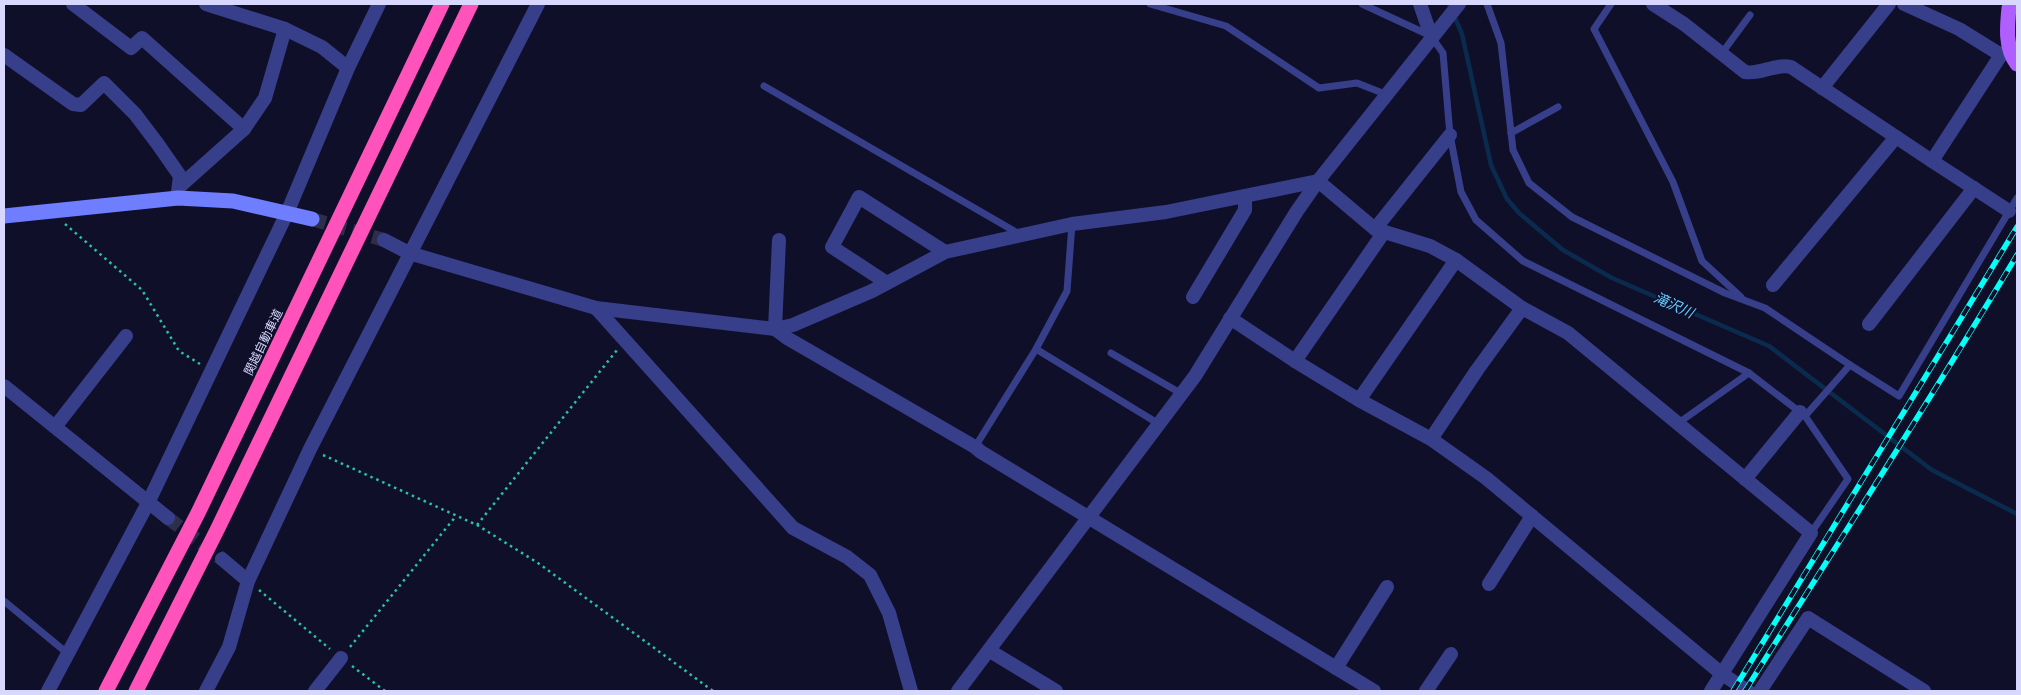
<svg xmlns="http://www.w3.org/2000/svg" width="2021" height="695" viewBox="0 0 2021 695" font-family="Poppins,'Noto Sans JP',sans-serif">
  <rect width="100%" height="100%" fill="#100f2a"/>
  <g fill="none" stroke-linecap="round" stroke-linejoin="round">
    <path stroke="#0a2b4e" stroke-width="4.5" d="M1449 4 1462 34 1491 165 1507 199 1519 213 1563 250 1612 278 1769 346 1932 470 2017 514"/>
    <g stroke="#2e2d4a" stroke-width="14" stroke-dasharray="14 7" stroke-linecap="butt">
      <path d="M312 219 384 240"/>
      <path d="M168 518 222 559"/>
    </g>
    <g stroke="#29c2a5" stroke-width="2.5" stroke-dasharray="2.5 4" stroke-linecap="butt">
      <path d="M65 224 142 290 179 351 200 364"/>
      <path d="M323 455 477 525 538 563 713 691"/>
      <path d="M477 525 617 350"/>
      <path d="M259 590 330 649"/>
      <path d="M350 647 456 516"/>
      <path d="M352 666 385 691"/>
    </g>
    <g stroke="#373f8b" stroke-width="7">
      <path d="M1150 4 1226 26 1319 88 1357 83 1385 94"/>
      <path d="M1362 4 1431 36 1443 53 1450 135 1461 192 1476 220 1523 261 1749 373 1805 416 1848 479 1811 533"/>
      <path d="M1487 4 1501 43 1513 150 1529 183 1572 217 1725 293 1765 308 1850 365 1899 396 2017 198"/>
      <path d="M1611 4 1594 29 1673 182 1702 261 1741 297"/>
      <path d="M1722 53 1750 15"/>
      <path d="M764 86 1021 235"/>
      <path d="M1511 133 1558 107"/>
      <path d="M1036 349 1159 424"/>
      <path d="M1111 353 1182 394"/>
      <path d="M1805 416 1850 365"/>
      <path d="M1677 424 1749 373"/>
      <path d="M975 447 1036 349 1067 291 1072 224"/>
      <path d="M4 601 67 653"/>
    </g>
    <g stroke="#373f8b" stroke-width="14">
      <path d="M73 4 131 48 142 38 244 129 179 187"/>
      <path d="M206 4 285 29 322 47 348 68"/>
      <path d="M1420 4 1431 36"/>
      <path d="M1653 4 1684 24 1745 72C1761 75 1775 63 1791 67L1932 161 2001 55"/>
      <path d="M1904 4 1959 29 2001 55 2007 52"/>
      <path d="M4 55 73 104 81 105 104 83 135 114 157 143 180 176 178 192"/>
      <path d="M1822 88 1889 4"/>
      <path d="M244 129 265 98 285 29"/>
      <path d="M1932 161 2009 211"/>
      <path d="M1375 229 1450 135"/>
      <path d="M384 240 409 253 596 308 775 329 793 325 872 291 945 252 1072 224 1166 212 1318 181 1375 229 1430 246 1456 260 1522 308 1568 333 1811 533 1711 691"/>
      <path d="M779 240 775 329 787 338 975 447 981 452 1374 691"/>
      <path d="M887 283 832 247 859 197 945 252"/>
      <path d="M1773 285 1896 137"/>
      <path d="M1193 297 1245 210V196"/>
      <path d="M596 308 793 528 847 557 870 575 889 613 911 691"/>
      <path d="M1230 318 1295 361 1359 400 1431 439 1486 478 1722 674 1748 691"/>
      <path d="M1869 324 1974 188"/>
      <path d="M1295 361 1384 232"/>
      <path d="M4 386 168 518"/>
      <path d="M1359 400 1456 260"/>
      <path d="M55 427 126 336"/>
      <path d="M1431 439 1477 370 1522 308"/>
      <path d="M1745 479 1800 412"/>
      <path d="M222 559 248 581"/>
      <path d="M1489 584 1532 516"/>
      <path d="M990 651 1056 691"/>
      <path d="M1336 668 1387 587"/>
      <path d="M48 691 148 503 287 213 348 68 379 4"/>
      <path d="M206 691 229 647 248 581 310 449 538 4"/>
      <path d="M315 691 341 658"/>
      <path d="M958 691 1195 376 1297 211 1318 181 1459 4"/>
      <path d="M1426 691 1451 654"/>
      <path d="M1760 691 1808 618 1924 691"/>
    </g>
    <path stroke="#6f7dff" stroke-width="15" d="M4 216 178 198 233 201 312 219"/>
    <path stroke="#af5fff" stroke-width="15" d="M2011 4 2009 8C2007 27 2005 48 2017 64"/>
    <g stroke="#ff53bb" stroke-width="15">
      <path d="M106 691 198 513 442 4"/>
      <path d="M136 691 218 528 471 4"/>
    </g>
    <defs>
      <g id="rail">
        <path d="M1733 691 2017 227"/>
        <path d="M1745 691C1836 546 1929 402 2017 255"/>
      </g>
    </defs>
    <use href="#rail" stroke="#04fff9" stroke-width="5.5"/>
    <use href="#rail" stroke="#100f2a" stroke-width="4" stroke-dasharray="11" stroke-linecap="butt"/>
  </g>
  <g text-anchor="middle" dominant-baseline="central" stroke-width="4" stroke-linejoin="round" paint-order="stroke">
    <g font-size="12" fill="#d8d8ff" stroke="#100f2a">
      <text transform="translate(263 342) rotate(-64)">関越自動車道</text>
    </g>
    <g font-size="14" font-style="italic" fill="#66cbff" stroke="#100f2a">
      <text transform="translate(1674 305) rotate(24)">滝沢川</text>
    </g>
  </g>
  <rect width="2021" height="695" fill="none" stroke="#d8d8ff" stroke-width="10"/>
</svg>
